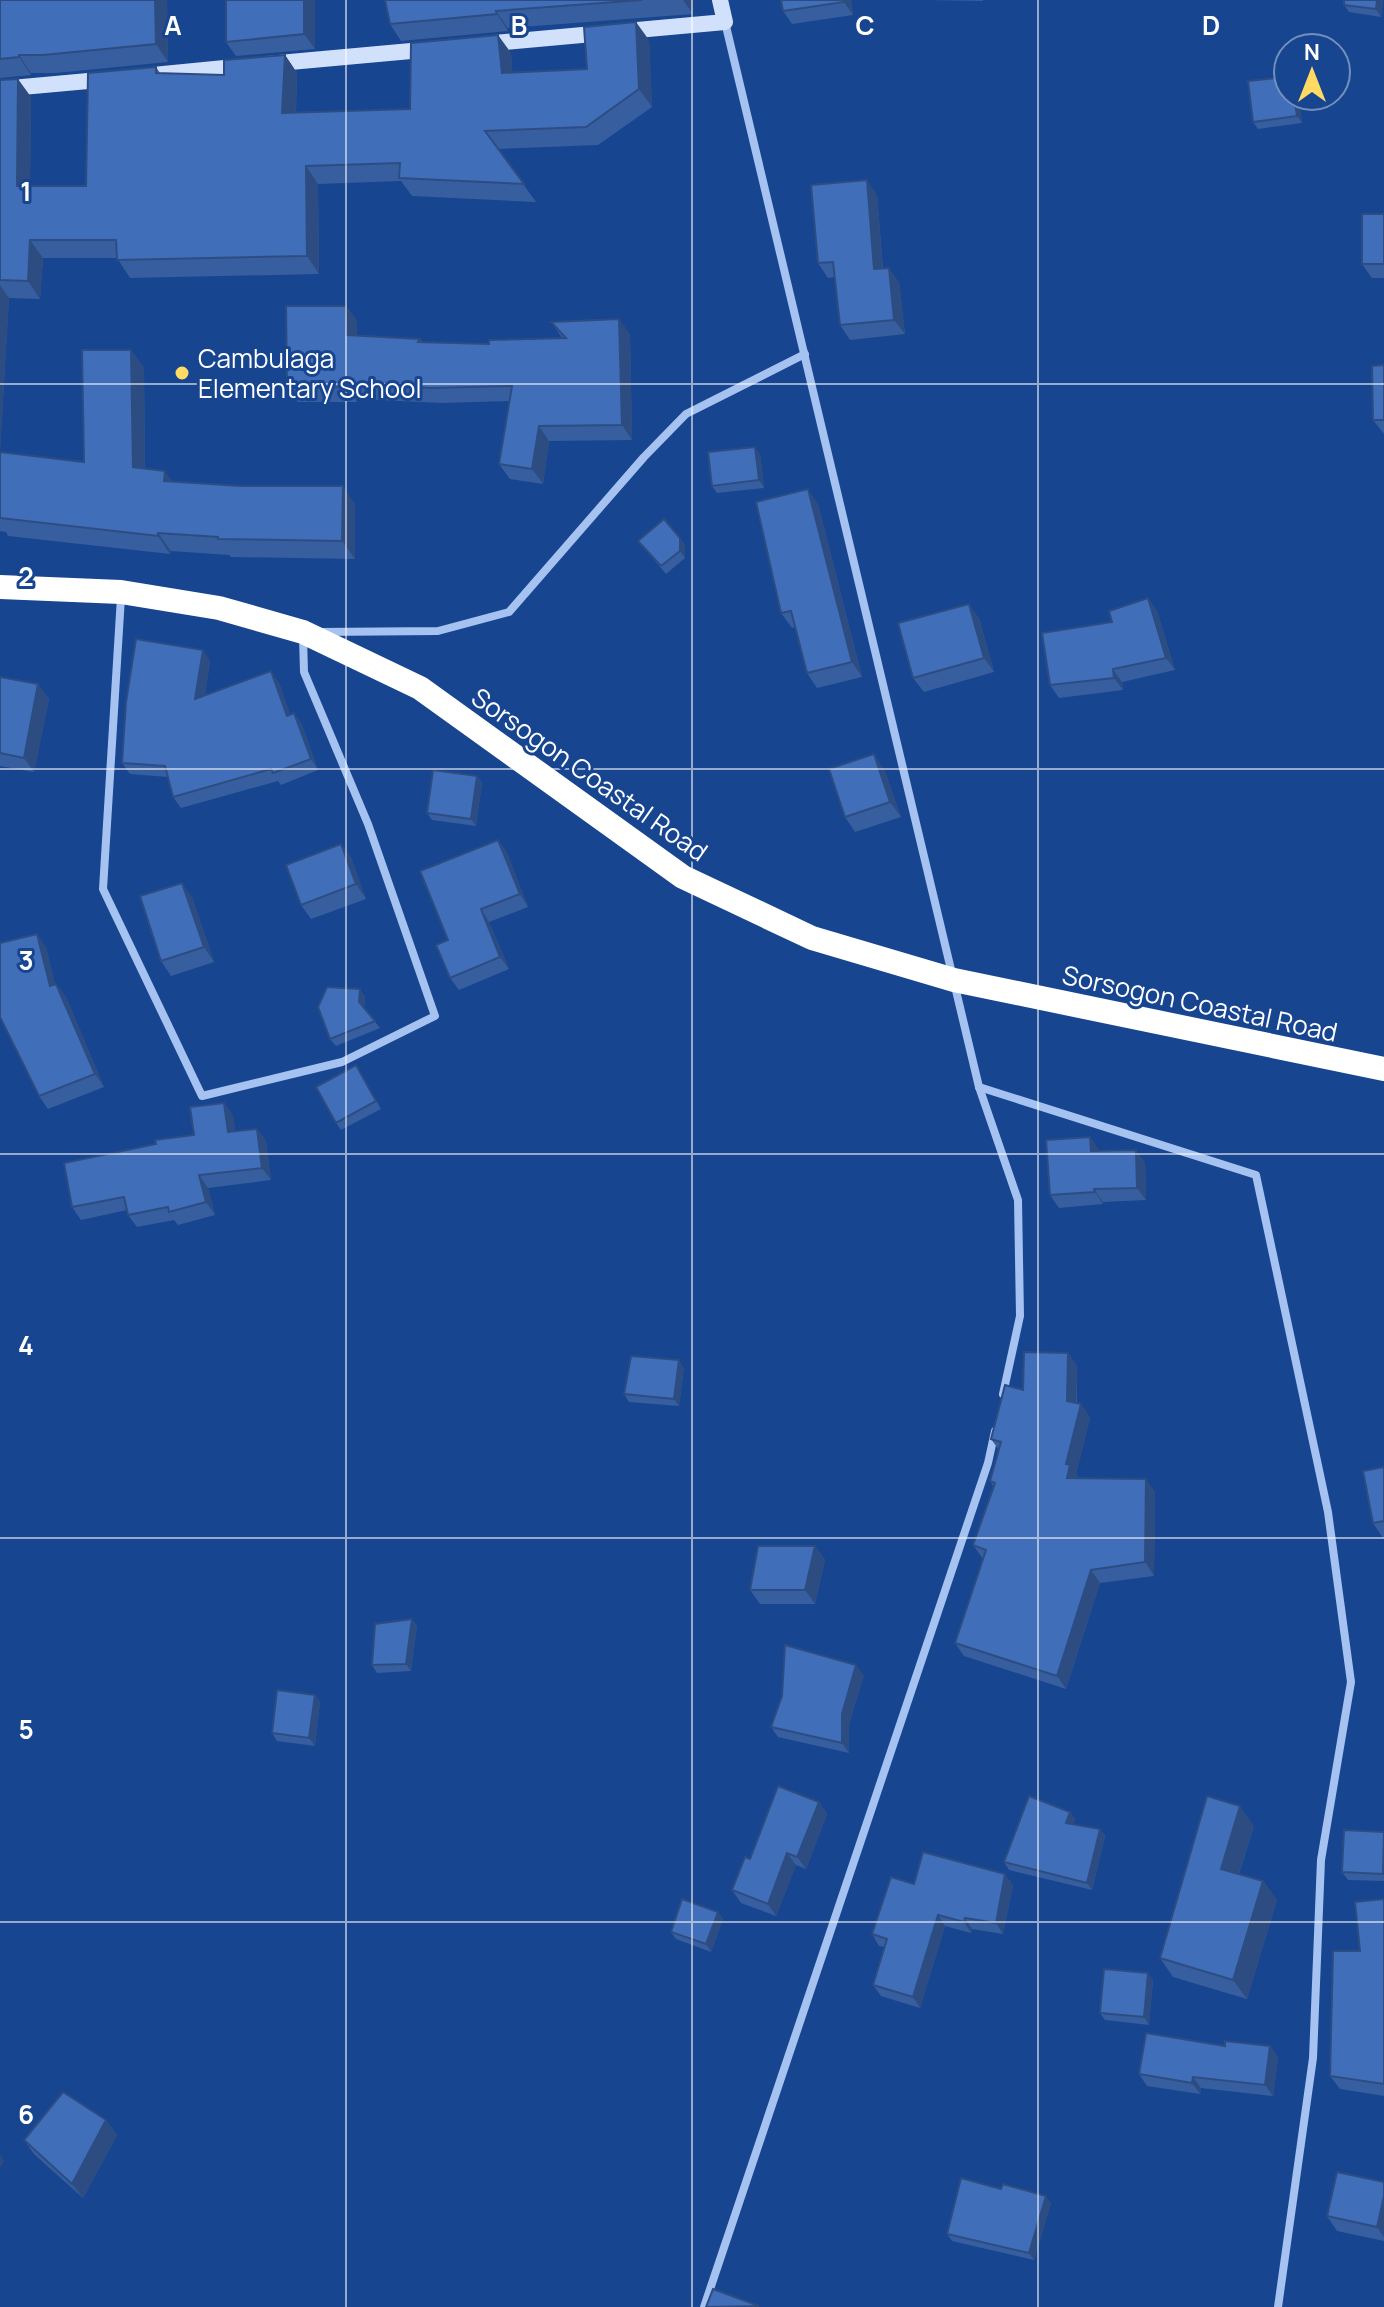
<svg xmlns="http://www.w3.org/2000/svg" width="1384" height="2307" viewBox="0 0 1384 2307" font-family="Manrope,sans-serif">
  <rect width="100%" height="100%" fill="#174590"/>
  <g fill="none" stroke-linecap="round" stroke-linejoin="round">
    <g stroke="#a5c2f0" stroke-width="8">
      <path d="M725 22 979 1087 1018 1200 1020 1316 1003 1394"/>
      <path d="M121 597 103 889 202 1096 342 1062 435 1016 368 824 304 672 303 637"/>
      <path d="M320 632 438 631 509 612 644 457 686 414 805 354"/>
      <path d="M979 1087 1256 1175 1328 1512 1351 1682 1321 1860 1313 2058 1278 2307"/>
      <path d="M704 2307 988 1463 995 1431"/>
    </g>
    <g stroke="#d2e1fb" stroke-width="16">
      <path d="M484 44 725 22 720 0"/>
      <path d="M268 64 433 49"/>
      <path d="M153 75 245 66"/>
      <path d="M0 89 110 79"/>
    </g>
    <path stroke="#fff" stroke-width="24" d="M0 587 121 592 219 608 303 632 420 688 683 877 812 938 954 980 1384 1069"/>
  </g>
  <g fill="#375f9f">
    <path d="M0 0H167L168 62 56 73H31V75L0 78Z"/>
    <path d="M315 0V49L236 56 226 42Z"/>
    <path d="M385 0H692L693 14 508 28V31L401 41 390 24Z"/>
    <path d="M851 0 853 15 792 24 783 11Z"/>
    <path d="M927 0H983V1Z"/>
    <path d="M1344 0H1383L1381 17 1349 12 1344 5Z"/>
    <path d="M649 40 652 107 598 145 498 149 536 202 412 196 401 181 318 184 319 274 130 278 117 258H43L40 299 9 298 0 451V80L31 97 30 186H86L156 67 160 73 224 75 285 55 297 73 296 113 410 109 511 53 512 72 587 69Z"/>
    <path d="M1288 96H1298L1302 123 1258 129 1253 122Z"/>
    <path d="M877 195 883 268 899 282 905 334 850 340 840 325 835 277 828 278 818 263Z"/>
    <path d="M1384 214V278H1372L1362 264Z"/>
    <path d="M346 306 357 321V336L420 339 422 342 489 344 562 338 551 322 630 334 632 440 549 441 543 484 510 479 499 464 510 401 442 403 357 399V402H298L287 388Z"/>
    <path d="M131 350 144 368 145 469 173 482 355 504V559L231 557 229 555 171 551 170 554 8 536 6 532 0 531V452L84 462Z"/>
    <path d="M1384 365V434L1373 420Z"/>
    <path d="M760 454 764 488 717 493 712 486Z"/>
    <path d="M818 504 862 677 817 688 807 673 795 627 792 628 781 613Z"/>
    <path d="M680 538 685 545V558L666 574 638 541Z"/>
    <path d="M1148 598 1157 611 1175 670 1122 682 1123 690 1059 698 1050 685 1112 622Z"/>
    <path d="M979 618 994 672 924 692 913 678Z"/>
    <path d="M210 661 205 695 279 683 290 715 294 713 302 725 318 770 281 785 278 781 181 808 173 797 168 777 130 774 122 763Z"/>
    <path d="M0 677 49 699 34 772 0 766Z"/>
    <path d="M884 769 901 817 855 832 845 817Z"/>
    <path d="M477 776 482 783 476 826 432 820 427 813Z"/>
    <path d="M498 840 507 853 528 907 489 922 509 969 459 990 450 978 448 940Z"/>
    <path d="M341 844 351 858 366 899 311 919 301 905Z"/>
    <path d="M192 897 214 962 171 976 161 961Z"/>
    <path d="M46 947 55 984H56L66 997 104 1087 48 1109 39 1096Z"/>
    <path d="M365 996 364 1008 380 1028 336 1046 330 1039Z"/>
    <path d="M356 1065 381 1109 341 1130 336 1123Z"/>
    <path d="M224 1103 233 1116 235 1131 257 1129 266 1141 271 1180 208 1188 215 1215 178 1225 174 1220 137 1227 128 1215 127 1210 81 1220 72 1207 156 1144 194 1135Z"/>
    <path d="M1090 1137 1099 1151 1145 1162 1146 1200 1103 1202V1204L1059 1208 1050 1195Z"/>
    <path d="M1068 1353 1077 1366V1403L1081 1404 1090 1418 1076 1474 1079 1478 1155 1492 1154 1576 1100 1583 1066 1689 964 1656 955 1643 983 1559 973 1545 993 1486 990 1481 999 1450 991 1439 1023 1390Z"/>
    <path d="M684 1368 679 1406 629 1402 624 1394Z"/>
    <path d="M1384 1467V1537L1383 1538 1373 1523Z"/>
    <path d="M815 1546 825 1560 815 1604H760L750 1590Z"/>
    <path d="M412 1619 417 1626 411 1671 377 1673 372 1665Z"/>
    <path d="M864 1675 849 1724V1753L778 1737 771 1727Z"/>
    <path d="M315 1695 320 1702 315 1746 277 1741 272 1733Z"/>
    <path d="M819 1802 827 1814 806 1869 796 1865 776 1916 741 1903 732 1890 750 1859Z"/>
    <path d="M1070 1812 1075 1819 1073 1824 1100 1829 1105 1836 1092 1890 1009 1870 1004 1862Z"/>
    <path d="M1254 1826 1239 1874 1263 1881 1277 1900 1247 1999 1173 1977 1160 1958Z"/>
    <path d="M1384 1832V1881L1348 1880 1342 1872Z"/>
    <path d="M914 1884 1013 1885 1003 1934 972 1929 971 1933 945 1926 920 2008 881 1996 873 1985 885 1947 879 1946 872 1934Z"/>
    <path d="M1384 1899V2096L1340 2089 1330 2076 1360 1951Z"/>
    <path d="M718 1912 723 1919 711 1952 676 1939 671 1932Z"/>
    <path d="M1153 1980 1149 2025 1105 2020 1100 2013Z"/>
    <path d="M1225 2046H1270L1278 2057 1273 2096 1201 2088 1200 2094 1147 2086 1139 2074Z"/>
    <path d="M106 2120 117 2135 83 2198 34 2154 24 2140Z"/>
    <path d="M1384 2182V2241L1337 2231 1327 2216Z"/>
    <path d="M1051 2203 1034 2260 952 2241 947 2234Z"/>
  </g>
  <g fill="#2d4d82">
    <path d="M155 0H167L168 62 156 44Z"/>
    <path d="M304 0H315V49L304 34Z"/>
    <path d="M683 0H692L693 14Z"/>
    <path d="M844 0H851L853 15 844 2Z"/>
    <path d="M1377 0H1383L1381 17 1376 9Z"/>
    <path d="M496 11 508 28V31L497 14Z"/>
    <path d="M636 22 649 40 652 107 639 89Z"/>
    <path d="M498 35 511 53 514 91 502 73Z"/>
    <path d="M19 55 31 73V75L19 57Z"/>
    <path d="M285 55 297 73 295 131 282 113Z"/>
    <path d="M18 79 31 97 30 204 17 186Z"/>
    <path d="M1294 96H1298L1302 123 1297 116Z"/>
    <path d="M306 166 318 184 319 274 307 256Z"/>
    <path d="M867 180 877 195 884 284 874 269Z"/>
    <path d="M30 240 43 258 40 299 28 281Z"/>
    <path d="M889 268 899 282 905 334 894 320Z"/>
    <path d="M0 285 9 298 0 451Z"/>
    <path d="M346 306 357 321V350L347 335Z"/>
    <path d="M619 319 630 334 632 440 622 425Z"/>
    <path d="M131 350 144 368 145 485 133 467Z"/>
    <path d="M347 384 357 399V402L347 387Z"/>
    <path d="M539 426 549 441 543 484 532 469Z"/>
    <path d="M755 447 760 454 764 488 759 480Z"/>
    <path d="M165 471 178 489 164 481Z"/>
    <path d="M343 486 355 504V559L342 541Z"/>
    <path d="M808 489 818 504 862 677 852 662Z"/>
    <path d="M158 533 171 551 170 554 158 536Z"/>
    <path d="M680 538 685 545V558L680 551Z"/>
    <path d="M1148 598 1157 611 1175 670 1166 658Z"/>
    <path d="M969 604 979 618 994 672 984 658Z"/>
    <path d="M203 650 210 661 203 710 195 699Z"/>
    <path d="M1113 669 1122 682 1123 690 1114 678Z"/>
    <path d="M271 671 279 683 295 727 287 716Z"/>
    <path d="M38 684 49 699 34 772 24 758Z"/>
    <path d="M294 713 302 725 318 770 311 759Z"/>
    <path d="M874 754 884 769 901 817 890 802Z"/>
    <path d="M477 776 482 783 476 826 471 819Z"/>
    <path d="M498 840 507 853 528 907 520 894Z"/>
    <path d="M341 844 351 858 366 899 356 884Z"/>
    <path d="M182 883 192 897 214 962 204 947Z"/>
    <path d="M481 909 489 922 509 969 500 957Z"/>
    <path d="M37 934 46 947 59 999 50 986Z"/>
    <path d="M56 984 66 997 104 1087 95 1074Z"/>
    <path d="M360 989 365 996 364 1010 359 1002Z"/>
    <path d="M224 1103 233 1116 237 1145 228 1132Z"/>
    <path d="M257 1129 266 1141 271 1180 262 1168Z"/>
    <path d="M1090 1137 1099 1150 1100 1163 1091 1151Z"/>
    <path d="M1136 1150 1145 1162 1146 1200 1137 1188Z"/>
    <path d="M199 1175 208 1188 215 1215 206 1202Z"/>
    <path d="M1094 1189 1103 1202V1204L1095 1192Z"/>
    <path d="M1068 1353 1077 1366 1076 1414 1067 1401Z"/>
    <path d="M679 1360 684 1368 679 1406 674 1399Z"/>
    <path d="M1081 1404 1090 1418 1076 1474 1079 1479 1067 1478 1066 1464Z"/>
    <path d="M1146 1479 1155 1492 1154 1576 1145 1562Z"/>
    <path d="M815 1546 825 1560 815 1604 805 1590Z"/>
    <path d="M1091 1570 1100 1583 1066 1689 1057 1676Z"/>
    <path d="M412 1619 417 1626 411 1671 406 1664Z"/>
    <path d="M856 1665 864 1675 849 1724V1753L842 1743V1714Z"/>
    <path d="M315 1695 320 1702 315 1746 309 1738Z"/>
    <path d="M819 1802 827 1814 806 1869 797 1857Z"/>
    <path d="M1240 1806 1254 1826 1234 1888 1221 1869Z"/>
    <path d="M1070 1812 1075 1819 1071 1830 1066 1823Z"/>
    <path d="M1100 1829 1105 1836 1092 1890 1087 1883Z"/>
    <path d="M787 1853 796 1865 776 1916 768 1904Z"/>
    <path d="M1005 1874 1013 1885 1003 1934 996 1923Z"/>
    <path d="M1263 1881 1277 1900 1247 1999 1233 1980Z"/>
    <path d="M718 1912 723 1919 711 1952 706 1944Z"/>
    <path d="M938 1915 945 1926 920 2008 913 1997Z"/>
    <path d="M965 1918 972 1929 971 1933 964 1922Z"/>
    <path d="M1148 1973 1153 1980 1149 2025 1144 2017Z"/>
    <path d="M1270 2046 1278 2057 1273 2096 1265 2085Z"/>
    <path d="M1193 2077 1201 2088 1200 2094 1192 2083Z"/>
    <path d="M106 2120 117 2135 83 2198 72 2184Z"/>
    <path d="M0 2154 4 2161 0 2168Z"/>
    <path d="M1046 2196 1051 2203 1034 2260 1029 2253Z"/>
    <path d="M1384 2196V2237L1377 2227Z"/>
  </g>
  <g fill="#406eb9" stroke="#2d4d82" stroke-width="2">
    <path d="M0 0H155L156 44 43 55H19V57L0 59Z"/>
    <path d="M226 0H304V34L226 42Z"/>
    <path d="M385 0H642L496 11 497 14 390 24Z"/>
    <path d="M781 0H844V2L783 11Z"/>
    <path d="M1344 0H1377L1376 9 1344 5Z"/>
    <path d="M636 22 639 89 586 127 485 131 524 184 399 178 400 163 306 166 307 256 117 260 116 240H30L28 281 0 280V80L18 79 17 186H86L88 73 156 67V73L224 75V60L285 55 282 113 410 109 411 43 498 35 502 73 587 69 584 27Z"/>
    <path d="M1288 77V96H1294L1297 116 1253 122 1248 81Z"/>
    <path d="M867 180 874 269 889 268 894 320 840 325 833 262 818 263 811 185Z"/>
    <rect x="1362" y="214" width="22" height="50"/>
    <path d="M286 306H346L347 335 420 339 418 342 489 344V340L566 338 551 322 619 319 622 425 539 426 532 469 499 464 512 386 432 388 347 384V387L287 388Z"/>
    <path d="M82 350H131L133 467 165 471 164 481 241 486H343L342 541 218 539V537L158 533V536L0 518V452L84 462Z"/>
    <path d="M1384 365V420H1373L1372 366Z"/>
    <path d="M755 447 759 480 712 486 708 452Z"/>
    <path d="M808 489 852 662 807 673 791 611 781 613 756 502Z"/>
    <path d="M664 519 680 538V551L661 566 638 541Z"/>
    <path d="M1148 598 1166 658 1113 669 1114 678 1050 685 1042 633 1112 622 1109 611Z"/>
    <path d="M969 604 984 658 913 678 898 623Z"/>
    <path d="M136 639 203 650 195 699 271 671 287 716 294 713 311 759 273 773 271 769 173 797 165 766 122 763 126 702Z"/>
    <path d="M0 677 38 684 24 758 0 753Z"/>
    <path d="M874 754 890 802 845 817 829 769Z"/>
    <path d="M433 770 477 776 471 819 427 813Z"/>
    <path d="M498 840 520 894 481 909 500 957 450 978 436 945 448 940 420 871Z"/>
    <path d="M341 844 356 884 301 905 286 865Z"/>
    <path d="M182 883 204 947 161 961 140 896Z"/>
    <path d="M37 934 50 986 56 984 95 1074 39 1096 0 1017V943Z"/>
    <path d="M327 987 360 989 359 1002 375 1021 330 1039 318 1007Z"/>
    <path d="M356 1065 376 1101 336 1123 316 1087Z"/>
    <path d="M224 1103 228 1132 257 1129 262 1168 199 1175 206 1202 169 1212 168 1207 128 1215 124 1197 72 1207 64 1163 156 1144 155 1140 194 1135 190 1107Z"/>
    <path d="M1090 1137 1091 1151 1136 1150 1137 1188 1094 1189 1095 1192 1050 1195 1046 1140Z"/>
    <path d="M1024 1352 1068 1353 1067 1401 1081 1404 1066 1464 1070 1465 1067 1478 1146 1479 1145 1562 1091 1570 1057 1676 955 1643 986 1550 973 1545 995 1483 990 1481 1001 1442 991 1439 1005 1385 1023 1390Z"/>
    <path d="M631 1356 679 1360 674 1399 624 1394Z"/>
    <path d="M1384 1467V1521L1373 1523 1363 1471Z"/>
    <path d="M758 1546H815L805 1590H750Z"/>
    <path d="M412 1619 406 1664 372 1665 375 1624Z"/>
    <path d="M785 1645 856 1665 842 1714V1743L771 1727 782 1696Z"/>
    <path d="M277 1690 315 1695 309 1738 272 1733Z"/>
    <path d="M778 1786 819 1802 797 1857 787 1853 768 1904 732 1890 745 1857 750 1859Z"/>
    <path d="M1029 1796 1070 1812 1066 1823 1100 1829 1087 1883 1004 1862Z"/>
    <path d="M1207 1796 1240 1806 1221 1869 1263 1881 1233 1980 1160 1958Z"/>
    <path d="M1344 1830 1384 1832 1383 1874 1342 1872Z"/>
    <path d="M923 1852 1005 1874 996 1923 965 1918 964 1922 938 1915 913 1997 873 1985 887 1939 872 1934 891 1877 914 1884Z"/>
    <path d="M682 1899 718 1912 706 1944 671 1932Z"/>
    <path d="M1384 1899V2084L1330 2076 1333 1951H1360L1355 1902Z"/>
    <path d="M1104 1969 1148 1973 1144 2017 1100 2013Z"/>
    <path d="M1146 2033 1225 2046V2041L1270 2046 1265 2085 1193 2077 1192 2083 1139 2074Z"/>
    <path d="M63 2092 106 2120 72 2184 24 2140Z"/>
    <path d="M1337 2172 1384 2182V2196L1377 2227 1327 2216Z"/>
    <path d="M961 2178 1001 2189 1003 2184 1046 2196 1029 2253 947 2234Z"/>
    <path d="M713 2289 759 2306 706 2307Z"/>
  </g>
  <path fill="none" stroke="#fff" stroke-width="2" stroke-opacity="0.55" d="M346 0V2307M692 0V2307M1038 0V2307M0 384H1384M0 769H1384M0 1154H1384M0 1538H1384M0 1922H1384"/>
  <circle fill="#ffdb63" stroke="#174590" stroke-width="3" cx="182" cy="373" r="8"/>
  <g text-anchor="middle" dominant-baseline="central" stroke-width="6" stroke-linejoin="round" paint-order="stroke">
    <g font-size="26" fill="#fff" stroke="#174590" text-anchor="start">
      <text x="198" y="358">Cambulaga<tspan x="198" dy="30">Elementary School</tspan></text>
    </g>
    <g font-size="26" fill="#fff" stroke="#174590">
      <text transform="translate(590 774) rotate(35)">Sorsogon Coastal Road</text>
      <text transform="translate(1200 1003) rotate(12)">Sorsogon Coastal Road</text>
    </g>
  </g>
  <g font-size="26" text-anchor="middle" font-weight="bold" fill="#fff" stroke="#174590" stroke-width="6" stroke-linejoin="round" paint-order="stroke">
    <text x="173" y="35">A</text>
    <text x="519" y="35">B</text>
    <text x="865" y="35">C</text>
    <text x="1211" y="35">D</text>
    <text x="26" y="201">1</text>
    <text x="26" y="586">2</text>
    <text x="26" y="970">3</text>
    <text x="26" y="1355">4</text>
    <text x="26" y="1739">5</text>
    <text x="26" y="2124">6</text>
  </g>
  <g transform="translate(1312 72)"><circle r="38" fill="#174590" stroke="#748fbc" stroke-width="2"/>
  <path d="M0-6L14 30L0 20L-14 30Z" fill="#ffdb63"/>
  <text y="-12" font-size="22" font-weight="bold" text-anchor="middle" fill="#ffffff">N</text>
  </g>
</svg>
